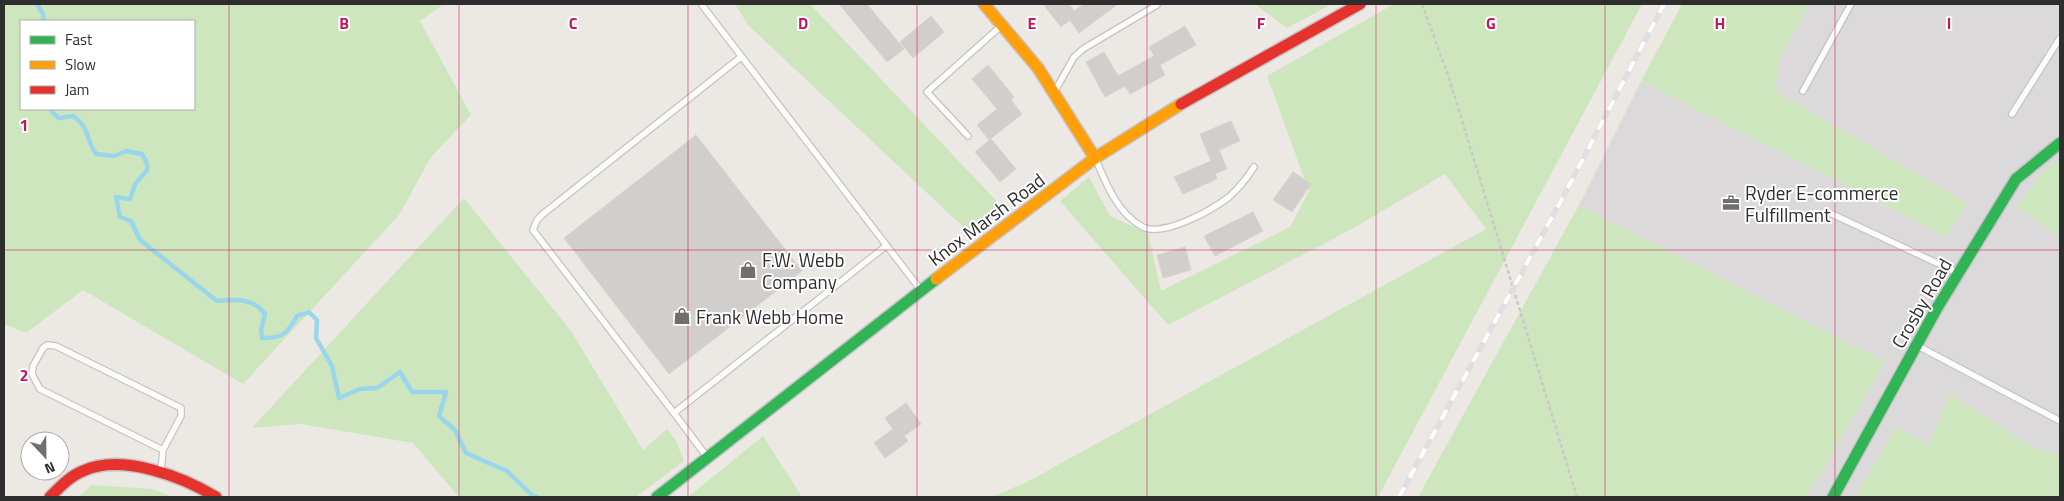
<svg xmlns="http://www.w3.org/2000/svg" width="2064" height="501" viewBox="0 0 2064 501" font-family="'Titillium Web',sans-serif">
<style>
.industrial{fill:#dcd9db}
.green{fill:#cee6be;fill-rule:evenodd}
.lines{fill:none;stroke-linecap:round;stroke-linejoin:round}
.stream{stroke:#99d6ec;stroke-width:4.5}
.building{fill:#d1cecb;stroke:#d7d4d0}
.lane-casing{stroke:#c5c4c5;stroke-width:8}
.fast-casing{stroke:#c5c4c5;stroke-width:14}
.slow-casing{stroke:#c5c4c5;stroke-width:14}
.jam-casing{stroke:#c5c4c5;stroke-width:14}
.path{stroke:#c9c9c8;stroke-width:2.5;stroke-dasharray:4 2.5;stroke-linecap:butt}
.lane{stroke:#fcfcfb;stroke-width:5.5}
.fast{stroke:#30b455;stroke-width:11}
.slow{stroke:#ff9f0a;stroke-width:11}
.jam{stroke:#e5322d;stroke-width:11}
.rail-casing{stroke:#dfdfe1;stroke-width:5.5}
.rail{stroke:#fff;stroke-width:4;stroke-dasharray:11;stroke-linecap:butt}
.grid{fill:none;stroke:#c2185b;stroke-width:1;stroke-opacity:0.55}
.labels{text-anchor:middle;dominant-baseline:central;stroke-width:4;stroke-linejoin:round;paint-order:stroke}
.poi-label{font-size:19px;fill:#2e2e2e;stroke:#fff;text-anchor:start}
.street-label{font-size:19px;fill:#2e2e2e;stroke:#fff}
.grid-label{font-size:16px;text-anchor:middle;font-weight:bold;fill:#c2185b;stroke:#fff;stroke-width:4;stroke-linejoin:round;paint-order:stroke}
</style>
<rect width="100%" height="100%" fill="#ece8e4"/>
<polygon class="industrial" points="1810,4 2060,4 2060,160 2047,168 2016,207 2060,237 2060,456 2032,447 1950,394 1928,445 1896,427 1856,497 1807,497 1885,362 1579,205 1641,81 1947,237 1967,203 1774,91 1780,57"/>
<g class="green">
<path d="M4,4H444L420,21L471,115L431,157L399,215L243,384L83,290L26,333L4,324ZM194,21V109H21V21Z"/>
<polygon points="735,4 810,4 1005,210 972,235 748,25"/>
<polygon points="1255,4 1332,4 1287,28"/>
<polygon points="1394,4 1642,4 1378,497 992,497 1027,482 1486,229 1445,174 1352,229 1168,325 1060,201 1089,177 1110,216 1148,233 1161,291 1290,227 1309,191 1267,76"/>
<polygon points="1682,4 1810,4 1780,57 1775,91 1967,203 1947,237 1641,81"/>
<polygon points="2060,160 2060,237 2016,207 2047,168"/>
<polygon points="464,198 571,331 643,450 667,429 676,441 684,461 636,497 459,497 413,443 301,424 252,428"/>
<polygon points="1579,205 1885,362 1807,497 1418,497"/>
<polygon points="1950,394 2032,447 2060,456 2060,497 1856,497 1896,427 1928,445"/>
<polygon points="763,436 802,497 688,497"/>
<polygon points="91,485 153,489 172,497 79,497"/>
</g>
<g class="lines">
<g class="stream">
<polyline points="37,4 43,14 44,21"/>
<path d="M52,109V112L59,118L73,116C92,130 84,137 96,154L114,156L126,151L142,154C153,172 146,169 136,183C133,188 132,194 130,199L116,197L120,217L131,221L140,240L217,301C235,299 254,298 265,314L261,330L262,338C283,338 287,334 297,316L309,312L317,320L316,338L332,366L339,398L360,389L377,388L400,372L412,392H446L439,416L455,430L466,453L507,471L533,496L537,497"/>
</g>
</g>
<g class="building">
<polygon points="839,4 867,4 904,49 887,62"/>
<polygon points="1043,4 1069,4 1074,11 1084,4 1118,4 1079,33 1070,20 1061,27"/>
<polygon points="931,16 944,32 913,58 900,42"/>
<polygon points="1185,26 1196,45 1160,65 1165,75 1130,94 1125,86 1105,97 1086,62 1104,52 1118,76 1154,56 1149,47"/>
<polygon points="988,65 1014,97 1011,100 1022,114 989,140 977,125 997,109 972,79"/>
<polygon points="1231,121 1240,141 1219,150 1227,169 1215,174 1217,179 1183,194 1174,177 1211,161 1200,134"/>
<polygon points="696,135 802,271 669,374 564,238"/>
<polygon points="991,139 1016,169 1000,182 975,152"/>
<polygon points="1293,172 1311,184 1292,212 1273,200"/>
<polygon points="1253,212 1263,231 1215,256 1204,236"/>
<polygon points="1185,247 1191,270 1163,278 1157,255"/>
<polygon points="906,403 921,424 904,436 908,441 885,458 874,443 893,429 885,418"/>
</g>
<g class="lines">
<g class="lane-casing">
<g id="lane">
<polyline points="702,5 920,289"/>
<polyline points="1055,91 1074,57 1083,49 1157,5"/>
<polyline points="1803,91 1851,4"/>
<polyline points="2012,114 2060,38"/>
<polyline points="968,136 927,92 1001,26"/>
<path d="M1096,160C1107,185 1117,212 1141,226C1161,239 1212,210 1229,197C1239,188 1247,178 1254,167"/>
<polyline points="1832,214 1956,272"/>
<polyline points="1918,346 2060,421"/>
<polyline points="674,413 533,230 537,220 543,214 741,57"/>
<polyline points="707,457 674,413 886,246"/>
<polyline points="161,471 163,450 40,389 32,374 33,366 43,348 47,345 56,346 181,408 181,416 163,450"/>
</g>
</g>
<g class="fast-casing">
<g id="fast">
<polyline points="657,497 936,279"/>
<polyline points="1833,497 1937,308 2016,179 2060,143"/>
</g>
</g>
<g class="slow-casing">
<g id="slow">
<polyline points="984,4 1038,68 1095,158"/>
<polyline points="936,279 1095,158 1181,104"/>
</g>
</g>
<g class="jam-casing">
<g id="jam">
<polyline points="1181,104 1360,4"/>
<path d="M50,497C60,487 70,476 83,471C122,453 183,477 216,497"/>
</g>
</g>
<polyline class="path" points="1422,4 1449,78 1577,497"/>
<use href="#lane" class="lane"/>
<use href="#fast" class="fast"/>
<use href="#slow" class="slow"/>
<use href="#jam" class="jam"/>
<g class="rail-casing">
<polyline id="rail" points="1399,497 1563,197 1664,4"/>
</g>
<use href="#rail" class="rail"/>
</g>
<path class="grid" d="M229,4V497M459,4V497M688,4V497M917,4V497M1147,4V497M1376,4V497M1605,4V497M1835,4V497M4,250H2060"/>
<defs>
<g id="office-bare" transform="scale(1.35)"><path d="M-6-3h4V-5.5h4V-3h4V5H-6ZM-1-4.5V-3h2v-1.5ZM-6 0V1H6V0Z" fill="#706f6e" stroke="#fff" stroke-width="2.5" paint-order="stroke"/></g>
<g id="shop-bare" transform="scale(1.35)"><path d="M-5-2.5h2.3a2.7 3.5 0 0 1 5.4 0H5L5.5 6h-11ZM-1.5-2.5h3a1.5 2.3 0 0 0-3 0Z" fill="#706f6e" stroke="#fff" stroke-width="2.5" paint-order="stroke"/></g>
</defs>
<g fill-rule="evenodd">
<use href="#office-bare" x="1731" y="203"/>
<use href="#shop-bare" x="748" y="270"/>
<use href="#shop-bare" x="682" y="316"/>
</g>
<g class="labels">
<g class="poi-label">
<text x="1745" y="192">Ryder E-commerce<tspan x="1745" dy="22">Fulfillment</tspan></text>
<text x="762" y="259">F.W. Webb<tspan x="762" dy="22">Company</tspan></text>
<text x="696" y="316">Frank Webb Home</text>
</g>
<g class="street-label">
<text transform="translate(986 219) rotate(-37)">Knox Marsh Road</text>
<text transform="translate(1921 303) rotate(-60)">Crosby Road</text>
</g>
</g>
<g class="grid-label">
<text x="344" y="29">B</text>
<text x="573" y="29">C</text>
<text x="803" y="29">D</text>
<text x="1032" y="29">E</text>
<text x="1261" y="29">F</text>
<text x="1491" y="29">G</text>
<text x="1720" y="29">H</text>
<text x="1949" y="29">I</text>
<text x="24" y="131">1</text>
<text x="24" y="381">2</text>
</g>
<rect width="2064" height="501" fill="none" stroke="#2e2e2e" stroke-width="10"/>
<rect x="20" y="20" width="175" height="90" fill="#ffffff" stroke="#ababab"/>
<rect x="30" y="36" width="25" height="8" fill="#30b455" stroke="#ababab"/>
<text x="65" y="45" font-size="15" fill="#2e2e2e">Fast</text>
<rect x="30" y="61" width="25" height="8" fill="#ff9f0a" stroke="#ababab"/>
<text x="65" y="70" font-size="15" fill="#2e2e2e">Slow</text>
<rect x="30" y="86" width="25" height="8" fill="#e5322d" stroke="#ababab"/>
<text x="65" y="95" font-size="15" fill="#2e2e2e">Jam</text>
<g transform="translate(45 456) rotate(158)"><circle r="24" fill="#ffffff" stroke="#ababab"/>
<path d="M0-4L9 19L0 12L-9 19Z" fill="#706f6e"/>
<text y="-8" font-size="14" font-weight="bold" text-anchor="middle" fill="#2e2e2e">N</text>
</g>
</svg>
